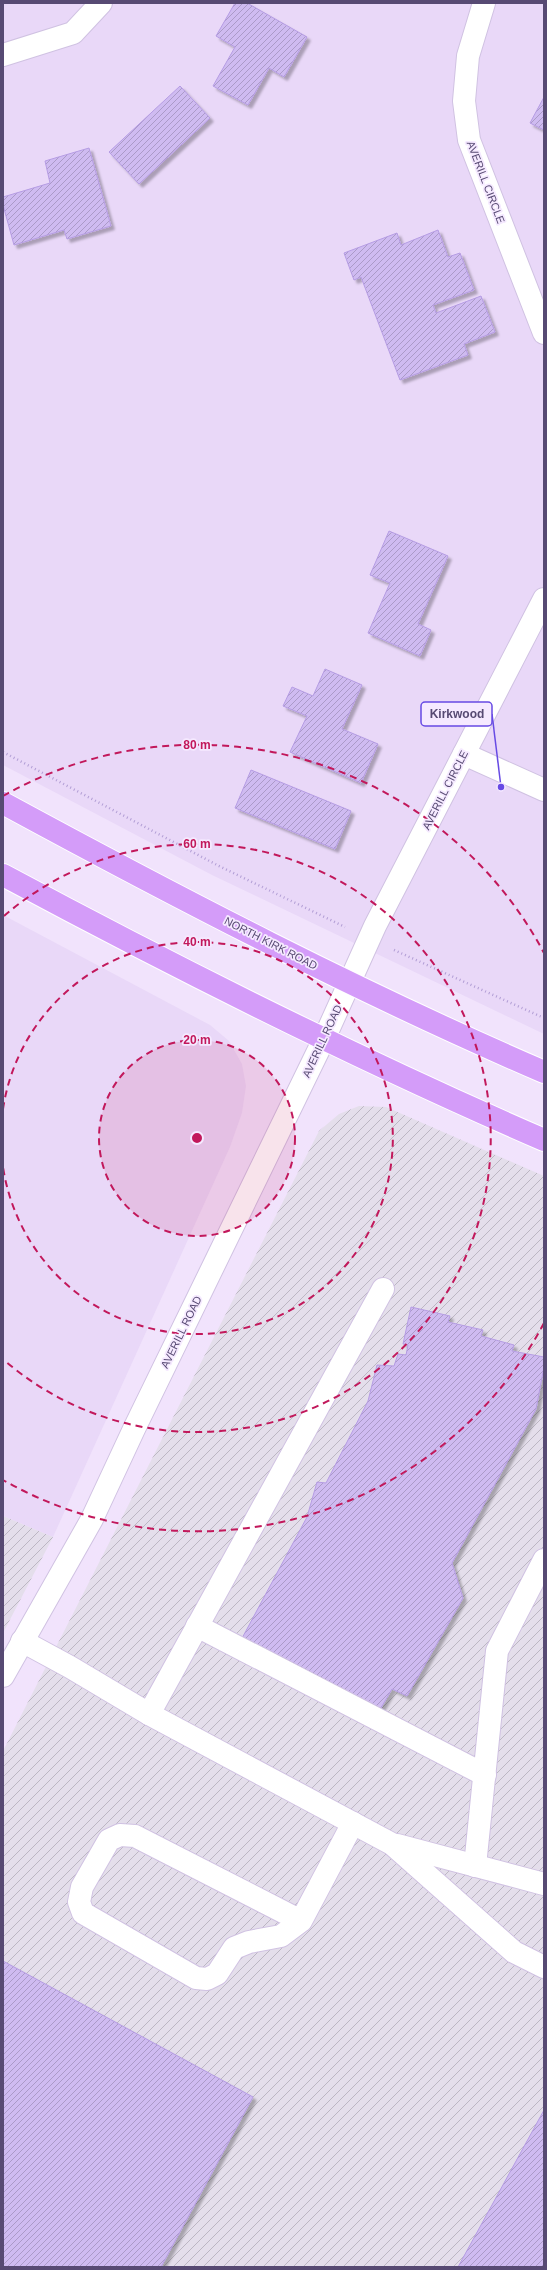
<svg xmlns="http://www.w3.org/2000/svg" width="547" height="2270" viewBox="0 0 547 2270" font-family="Arial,sans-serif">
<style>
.residential{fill:#e9d8f8}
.industrial{fill:url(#industrial-furrows)}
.building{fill:url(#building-hatch);stroke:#b59ce3;filter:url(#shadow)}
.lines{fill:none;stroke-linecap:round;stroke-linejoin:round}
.minor-casing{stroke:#d0c2e2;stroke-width:24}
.major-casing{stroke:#fff;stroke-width:24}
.path{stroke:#b29ed5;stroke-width:2.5;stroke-dasharray:1 3;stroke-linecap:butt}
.minor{stroke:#fff;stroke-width:22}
.major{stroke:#d49cf9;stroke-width:22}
.ring{fill:none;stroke:#c2185b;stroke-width:2;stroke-dasharray:7 5}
.labels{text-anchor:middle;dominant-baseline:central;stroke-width:3.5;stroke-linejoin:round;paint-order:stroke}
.street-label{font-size:11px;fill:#574a73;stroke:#f5e9ff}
.centre{fill:#c2185b;stroke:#f5e9ff;stroke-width:2}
.ring-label{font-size:12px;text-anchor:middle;font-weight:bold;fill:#c2185b;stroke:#f5e9ff;stroke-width:3.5;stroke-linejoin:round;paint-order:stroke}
.leader{fill:none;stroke:#674ae4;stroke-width:1.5}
.callout-dot{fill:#674ae4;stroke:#f5e9ff;stroke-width:1.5}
.callout{fill:#f5e9ff;stroke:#674ae4;stroke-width:1.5}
.callout-label{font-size:12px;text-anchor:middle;font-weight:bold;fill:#574a73}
</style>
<defs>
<pattern id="industrial-furrows" width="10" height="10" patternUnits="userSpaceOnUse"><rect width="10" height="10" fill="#e4deeb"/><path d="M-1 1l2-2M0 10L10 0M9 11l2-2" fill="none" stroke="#bcb6c3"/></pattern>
<pattern id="building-hatch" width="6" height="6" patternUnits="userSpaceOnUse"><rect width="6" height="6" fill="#cfbbf1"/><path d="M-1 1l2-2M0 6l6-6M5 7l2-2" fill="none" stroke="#ab9ac8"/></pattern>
<filter id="shadow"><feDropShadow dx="3.5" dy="3.5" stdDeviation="1" flood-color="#0004"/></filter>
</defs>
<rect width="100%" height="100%" fill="#f1e3fc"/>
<g class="residential">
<polygon points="3,3 544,3 544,1034 212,875 3,765"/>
<polygon points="3,915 210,1025 229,1041 242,1064 246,1086 242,1113 230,1147 53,1537 3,1516"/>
</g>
<g class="industrial">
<polygon points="359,1106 386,1107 544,1176 544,2267 3,2267 3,1751 319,1131 339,1114"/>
<polygon points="3,1516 53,1537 3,1633"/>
</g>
<g class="building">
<polygon points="235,3 247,3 307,37 284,77 269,68 248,105 213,86 235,47 216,36"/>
<polygon points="180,86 210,118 139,184 109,152"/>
<polygon points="544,97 544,130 530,123"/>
<polygon points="89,148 111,226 67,239 64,230 14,245 3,205 3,197 50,183 45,161"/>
<polygon points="438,230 448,257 460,253 474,290 433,305 436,313 481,296 495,332 464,344 468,355 400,380 361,277 354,280 344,253 397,233 401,245"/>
<polygon points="389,531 448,556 418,624 431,630 420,656 368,633 390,583 370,575"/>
<polygon points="325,669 362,685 342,729 378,744 361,783 290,752 307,716 283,706 292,687 313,696"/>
<polygon points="251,770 351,811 335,849 235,808"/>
<polygon points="411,1307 450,1316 448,1322 483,1330 481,1336 514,1345 512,1351 544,1357 544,1367 536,1409 452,1563 463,1598 407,1696 392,1689 378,1713 240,1642 307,1517 317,1482 326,1483 368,1401 377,1365 394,1366 398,1354 406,1355 408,1345 403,1344"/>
<polygon points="3,1961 253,2097 161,2267 3,2267"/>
<polygon points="544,2110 544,2267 458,2267"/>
</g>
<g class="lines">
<g class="minor-casing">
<g id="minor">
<polyline points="484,3 468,56 464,101 469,140 544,333"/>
<polyline points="3,55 73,33 101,3"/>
<polyline points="464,754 544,790"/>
<polyline points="197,1626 485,1775"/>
<polyline points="22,1641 70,1667 149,1714 392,1844 514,1952 544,1967"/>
<polyline points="3,1676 92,1519 134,1429 324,1039 375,926 544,599"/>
<polyline points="149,1714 383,1289"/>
<polyline points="397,1845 544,1884"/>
<polyline points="475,1866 497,1651 544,1560"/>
<polyline points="301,1921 135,1836 120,1835 109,1840 82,1887 79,1902 83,1913 196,1978 207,1979 217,1974 234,1948 249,1942 281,1936 301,1921 353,1823"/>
</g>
</g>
<g class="major-casing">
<g id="major">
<path d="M3,803C180,899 359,992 544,1072"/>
<path d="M3,875C180,970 360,1060 544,1140"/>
</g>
</g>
<g class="path">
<polyline points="3,752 219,866 345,927"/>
<polyline points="394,950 544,1018"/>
</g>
<use href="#minor" class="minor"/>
<use href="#major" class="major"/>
</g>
<circle cx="197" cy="1138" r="98" fill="#c2185b" fill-opacity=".12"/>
<g class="ring">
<circle cx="197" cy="1138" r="98"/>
<path d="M3 1109A196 196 0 1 1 3 1167"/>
<path d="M4 916A294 294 0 1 1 4 1360"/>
<path d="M544 1323A393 393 0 0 1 3 1480M3 796A393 393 0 0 1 544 953"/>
</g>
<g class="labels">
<g class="street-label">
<text transform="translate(486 182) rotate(69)">AVERILL CIRCLE</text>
<text transform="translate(445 790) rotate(-63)">AVERILL CIRCLE</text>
<text transform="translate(271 943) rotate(27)">NORTH KIRK ROAD</text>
<text transform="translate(322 1041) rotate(-65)">AVERILL ROAD</text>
<text transform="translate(181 1332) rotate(-64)">AVERILL ROAD</text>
</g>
</g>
<circle cx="197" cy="1138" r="6" class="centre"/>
<g class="ring-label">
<text x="197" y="749">80 m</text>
<text x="197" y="848">60 m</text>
<text x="197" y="946">40 m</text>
<text x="197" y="1044">20 m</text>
</g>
<path class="leader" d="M501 787L492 714"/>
<circle class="callout-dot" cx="501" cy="787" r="4"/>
<rect class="callout" x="421" y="702" width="71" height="24" rx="4"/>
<g class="callout-label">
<text x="457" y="718">Kirkwood</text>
</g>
<rect width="547" height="2270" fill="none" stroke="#574a73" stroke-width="8"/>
</svg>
